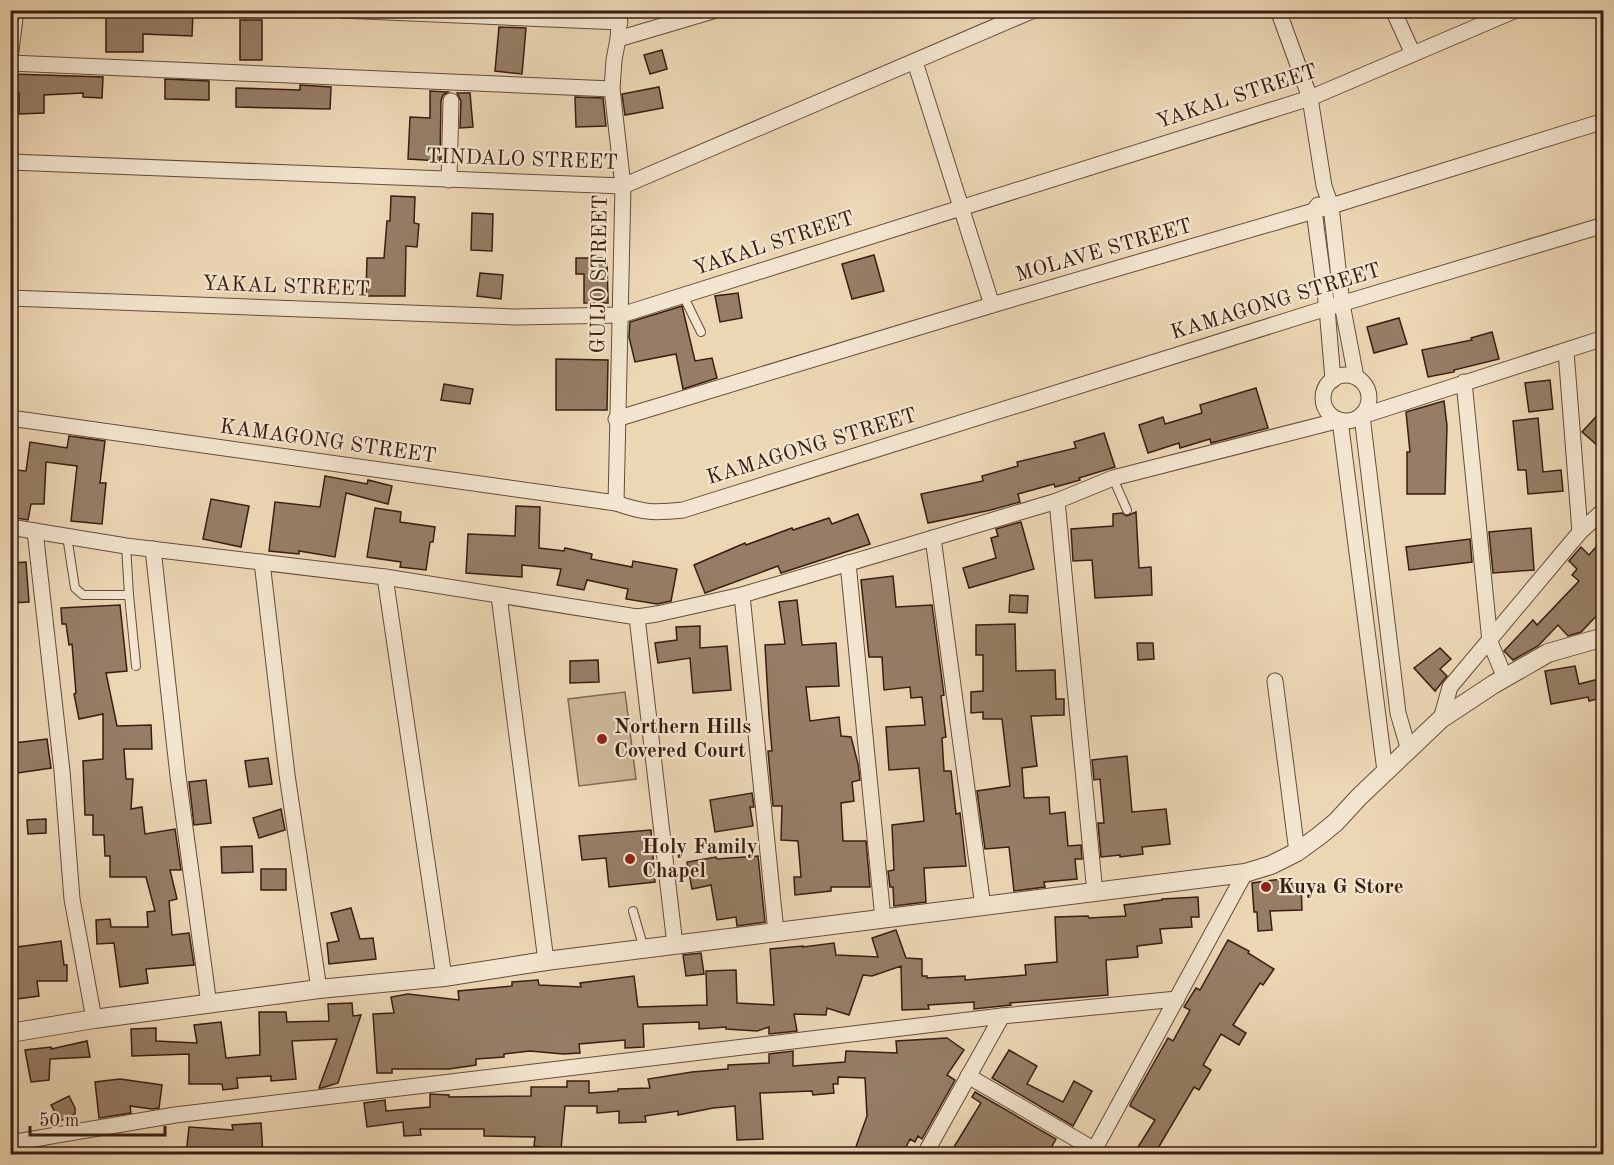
<svg xmlns="http://www.w3.org/2000/svg" width="1614" height="1165" viewBox="0 0 1614 1165" font-family="'Old Standard TT',serif">
<style>
.green{fill:#cdb799;stroke:#826a55;stroke-width:1.5}
.building{fill:#967e66;stroke:#381d11;stroke-width:1.5}
.lines{fill:none;stroke-linecap:round;stroke-linejoin:round}
.service-casing{stroke:#654c3a;stroke-width:10}
.minor-casing{stroke:#654c3a;stroke-width:17}
.tertiary-casing{stroke:#654c3a;stroke-width:20}
.service{stroke:#f3e5cf;stroke-width:8}
.minor{stroke:#f3e5cf;stroke-width:15}
.tertiary{stroke:#f3e5cf;stroke-width:18}
.poi-dot{fill:#8f2418;stroke:#f3e5cf;stroke-width:2}
.labels{text-anchor:middle;dominant-baseline:central;stroke-width:4.5;stroke-linejoin:round;paint-order:stroke}
.street-label{font-size:21px;fill:#381d11;stroke:#f3e5cf}
.poi-label{font-size:21px;font-weight:bold;fill:#381d11;stroke:#f3e5cf;text-anchor:start}
</style>
<rect width="100%" height="100%" fill="#ecd7b5"/>
<filter id="stains"><feTurbulence type="fractalNoise" baseFrequency=".00333" numOctaves="4"/><feColorMatrix values="0 0 0 0 .2 0 0 0 0 .09 0 0 0 0 .02 0 0 0 .5 -.17"/></filter>
<radialGradient id="worn" r=".72"><stop offset=".6" stop-color="#630" stop-opacity="0"/><stop offset="1" stop-color="#630" stop-opacity=".3"/></radialGradient>
<polygon class="green" points="625,692 636,779 579,786 568,699"/>
<g class="building">
<polygon points="106,10 193,12 192,36 143,34 143,52 106,52"/>
<rect x="240" y="20" width="22" height="40"/>
<polygon points="499,27 526,28 522,74 495,71"/>
<polygon points="662,50 667,69 650,74 644,55"/>
<polygon points="11,74 103,77 102,98 83,97 83,93 44,95 44,113 19,114 19,93 10,92"/>
<polygon points="165,79 209,81 209,100 165,99"/>
<polygon points="300,85 331,87 330,109 236,107 236,88 300,90"/>
<polygon points="659,87 663,108 625,115 622,94"/>
<polygon points="430,91 448,92 443,95 441,101 440,161 408,159 410,117 430,118"/>
<polygon points="457,93 470,93 473,127 460,128 461,101"/>
<polygon points="575,97 603,98 606,126 576,127"/>
<polygon points="391,196 415,197 414,223 419,224 417,247 406,246 405,296 366,296 367,258 384,258 387,221 390,221"/>
<polygon points="472,213 493,214 492,251 471,250"/>
<polygon points="874,255 884,291 852,299 842,264"/>
<polygon points="576,258 607,258 608,303 584,303 584,274 576,274"/>
<polygon points="480,273 503,275 501,299 477,296"/>
<polygon points="738,293 742,318 720,322 715,296"/>
<polygon points="682,306 695,361 712,358 717,378 683,389 676,354 635,362 629,337 630,322"/>
<polygon points="1399,318 1407,344 1374,353 1367,327"/>
<polygon points="1492,332 1499,359 1454,370 1454,372 1428,377 1422,350 1472,340 1471,338"/>
<polygon points="556,359 608,360 607,410 556,410"/>
<polygon points="1550,380 1553,409 1529,412 1525,383"/>
<polygon points="444,384 473,389 470,404 441,400"/>
<polygon points="1256,388 1268,428 1211,443 1210,439 1180,448 1179,443 1148,453 1139,425 1163,417 1165,424 1202,413 1200,405"/>
<polygon points="1444,401 1447,426 1445,494 1407,494 1407,452 1410,452 1406,412"/>
<polygon points="1604,408 1604,451 1582,432"/>
<polygon points="1538,418 1543,472 1561,470 1563,491 1528,494 1526,470 1518,470 1513,421"/>
<polygon points="1104,433 1115,467 1079,478 1080,480 1055,487 1054,484 1018,494 1020,502 991,510 928,523 921,494 983,481 982,476 1018,466 1017,462 1076,448 1074,442"/>
<polygon points="69,436 105,441 100,483 106,483 102,524 71,521 77,466 46,462 44,504 31,504 28,520 10,517 10,505 14,506 16,470 26,471 30,442 67,448"/>
<polygon points="325,476 367,484 368,480 392,486 388,504 346,493 335,557 299,551 299,554 269,551 275,502 320,507"/>
<polygon points="211,499 249,506 241,547 203,539"/>
<polygon points="516,506 540,507 539,548 564,551 565,548 592,554 591,559 632,567 633,561 677,569 671,601 657,604 626,599 628,589 587,580 584,590 557,585 561,569 522,565 522,577 466,573 468,534 515,536"/>
<polygon points="375,508 401,512 400,522 435,527 433,542 430,542 426,570 400,567 401,562 367,557"/>
<polygon points="1136,512 1139,568 1151,567 1152,595 1095,598 1092,560 1073,561 1071,529 1113,526 1113,514 1122,513 1127,516"/>
<polygon points="858,514 870,544 781,573 778,566 705,593 694,565 745,543 746,545 792,528 793,530 829,518 832,524"/>
<polygon points="1021,522 1034,569 969,588 963,568 996,558 991,538 998,536 996,529"/>
<polygon points="1531,528 1534,570 1493,573 1489,532"/>
<polygon points="1604,538 1604,608 1581,632 1568,636 1558,625 1538,646 1513,660 1504,651 1533,620 1537,625 1579,581 1572,575 1577,569 1569,561 1581,547 1589,555"/>
<polygon points="1470,539 1472,562 1409,570 1406,547"/>
<polygon points="26,562 29,602 10,603 10,563"/>
<polygon points="893,576 896,607 932,605 944,695 941,696 946,737 942,738 944,771 951,771 956,814 960,813 966,866 924,868 926,902 894,906 893,887 890,887 888,871 894,870 892,825 924,821 919,768 889,770 886,727 925,725 922,697 911,698 910,687 884,690 882,657 869,657 861,580"/>
<polygon points="1010,595 1028,596 1027,613 1009,612"/>
<polygon points="797,600 802,645 836,643 839,686 806,687 810,721 839,717 841,736 851,737 858,764 860,780 852,782 854,801 841,803 843,841 866,841 870,887 831,887 831,891 795,895 794,877 801,877 798,841 781,840 782,806 773,806 768,751 772,751 769,716 765,645 785,644 779,602"/>
<polygon points="120,605 127,671 106,673 117,726 151,725 152,749 124,749 126,779 133,779 131,809 142,807 145,834 175,829 181,870 170,870 177,899 169,901 172,935 189,933 194,965 146,969 148,983 120,987 114,943 97,944 96,920 110,919 111,927 148,927 147,912 155,911 146,877 110,877 110,856 105,856 104,835 93,835 93,815 85,815 83,761 103,759 103,714 79,719 74,694 76,693 72,644 69,645 66,624 62,624 61,608"/>
<polygon points="1015,624 1016,671 1055,670 1056,699 1064,699 1064,715 1031,716 1037,766 1022,768 1024,798 1049,797 1050,814 1065,812 1068,846 1081,845 1082,859 1075,859 1077,879 1044,882 1045,887 1014,891 1009,847 985,849 977,791 1010,786 1002,719 983,719 983,712 971,713 971,692 983,691 983,655 976,655 976,625"/>
<polygon points="700,626 700,648 727,646 731,690 693,693 690,658 658,663 655,643 677,640 676,627"/>
<polygon points="1137,643 1153,643 1154,659 1138,660"/>
<polygon points="1440,648 1451,659 1440,669 1447,676 1435,691 1414,668"/>
<polygon points="598,660 599,682 570,683 570,661"/>
<polygon points="1575,666 1579,684 1599,679 1604,697 1589,701 1588,697 1551,704 1545,671"/>
<polygon points="47,739 51,768 18,773 14,743"/>
<polygon points="1127,756 1132,812 1166,809 1170,844 1142,847 1143,854 1120,857 1120,855 1101,857 1098,823 1104,823 1100,779 1094,780 1092,760"/>
<polygon points="268,758 272,784 249,787 245,761"/>
<polygon points="206,780 211,823 194,825 189,782"/>
<polygon points="752,793 754,807 750,807 753,826 715,832 710,800"/>
<polygon points="281,809 285,830 259,838 253,818"/>
<polygon points="46,819 46,833 28,834 27,820"/>
<polygon points="651,830 655,882 609,887 606,858 582,860 579,836"/>
<polygon points="252,846 253,872 222,873 221,847"/>
<polygon points="758,856 765,922 737,926 736,917 717,920 711,885 692,889 687,862 716,857 717,859"/>
<rect x="261" y="869" width="25" height="21"/>
<polygon points="1282,879 1282,884 1301,883 1302,910 1270,911 1272,930 1258,931 1257,912 1254,912 1252,883"/>
<polygon points="1198,897 1199,917 1191,917 1192,927 1160,929 1162,943 1137,946 1138,957 1106,960 1108,995 1010,1003 1011,1005 974,1009 974,1002 928,1005 929,1009 902,1010 901,966 872,976 863,975 849,1015 827,1008 826,1015 794,1014 797,1031 769,1034 769,1027 757,1031 726,1029 726,1027 699,1029 699,1022 643,1024 644,1047 625,1048 625,1040 579,1044 580,1053 563,1054 530,1051 504,1054 504,1057 476,1059 476,1065 449,1069 392,1069 392,1073 377,1073 373,1014 394,1013 391,997 408,994 459,1000 458,991 512,986 512,982 538,980 539,985 581,987 580,983 634,976 638,1007 707,1005 706,971 736,970 737,1003 774,1005 770,949 803,946 803,947 834,943 836,955 878,957 872,938 896,930 906,958 922,959 922,976 927,976 927,978 965,976 965,980 1026,975 1025,965 1057,962 1055,917 1088,916 1089,918 1126,916 1124,905 1162,900 1162,899"/>
<polygon points="351,908 360,939 373,938 376,959 329,964 327,943 339,941 331,913"/>
<polygon points="1228,940 1249,951 1248,953 1274,969 1263,985 1260,983 1233,1025 1246,1033 1239,1045 1221,1034 1203,1065 1211,1070 1199,1090 1194,1087 1154,1155 1133,1155 1155,1120 1130,1106 1131,1103 1168,1038 1173,1041 1190,1010 1184,1007 1196,988 1200,990"/>
<polygon points="61,941 64,965 67,965 67,981 37,981 39,996 10,1000 10,948"/>
<polygon points="701,953 704,974 686,976 683,955"/>
<polygon points="352,1003 353,1016 361,1015 338,1083 322,1088 319,1088 337,1039 292,1041 296,1079 271,1081 271,1076 237,1078 238,1088 223,1090 222,1084 189,1084 189,1054 132,1056 131,1029 156,1028 156,1041 197,1043 194,1025 221,1022 226,1058 260,1055 259,1012 286,1012 287,1022 329,1021 328,1004"/>
<polygon points="947,1038 964,1050 947,1075 955,1080 922,1139 918,1136 915,1142 910,1139 902,1155 853,1155 867,1116 865,1078 838,1077 838,1084 833,1084 834,1093 813,1095 812,1091 760,1093 763,1139 737,1140 735,1106 713,1108 678,1115 678,1111 645,1116 646,1122 619,1123 619,1111 597,1113 597,1106 565,1106 561,1149 534,1146 535,1137 484,1136 484,1129 420,1129 421,1135 404,1136 403,1122 367,1127 364,1103 385,1100 386,1111 430,1107 430,1094 449,1095 449,1097 531,1096 531,1087 567,1087 567,1081 589,1081 589,1093 618,1091 618,1089 650,1088 648,1079 692,1072 728,1069 728,1065 769,1063 769,1054 793,1051 793,1066 845,1062 846,1051 897,1053 896,1041"/>
<polygon points="87,1041 90,1057 50,1059 49,1080 31,1082 25,1050 51,1047 51,1049"/>
<polygon points="1009,1050 1037,1066 1027,1084 1063,1102 1074,1081 1092,1091 1073,1126 992,1078"/>
<polygon points="120,1079 162,1085 159,1108 152,1109 130,1106 131,1113 99,1118 95,1082"/>
<polygon points="975,1092 1056,1139 1047,1155 949,1155 981,1103 972,1097"/>
<polygon points="69,1096 75,1108 75,1114 60,1121 51,1105"/>
<polygon points="261,1123 263,1155 186,1155 189,1127 233,1130 232,1125"/>
</g>
<g class="lines">
<g class="service-casing">
<g id="service">
<polyline points="683,295 701,332"/>
<polyline points="1113,478 1127,510"/>
<polyline points="67,536 75,588 83,595 129,595 126,546"/>
<polyline points="129,595 136,666"/>
<polyline points="633,911 644,949"/>
</g>
</g>
<g class="minor-casing">
<g id="minor">
<polyline points="340,10 620,22"/>
<polyline points="1278,10 1310,98 1324,186 1331,206 1342,304 1356,377"/>
<polyline points="1393,10 1413,54"/>
<polyline points="618,39 716,10"/>
<polyline points="10,59 16,10"/>
<polyline points="915,62 992,305"/>
<polyline points="10,63 612,89"/>
<polyline points="10,162 623,186 1034,10"/>
<polyline points="449,180 451,101"/>
<polyline points="1318,205 1314,211 1327,308 1333,380"/>
<polyline points="10,298 515,317 621,315 1310,98 1516,10"/>
<polyline points="1566,351 1580,532"/>
<circle cx="1346" cy="398" r="23"/>
<polyline points="1464,382 1490,642 1505,678"/>
<path d="M10,418L616,503C644,513 654,513 683,510L1327,308L1604,225"/>
<polyline points="616,419 992,305 1331,206 1604,121"/>
<polyline points="1057,501 1095,893"/>
<polyline points="616,503 623,186 612,89 614,60 618,39 620,10"/>
<polyline points="10,527 126,546 385,577 637,617 657,614 742,595 1057,501 1113,478 1340,420 1385,771"/>
<polyline points="35,531 62,771 72,899 94,1019"/>
<polyline points="933,538 983,907"/>
<polyline points="153,549 178,776 209,1005"/>
<polyline points="262,562 287,775 319,989"/>
<polyline points="848,563 883,919"/>
<polyline points="385,577 444,977"/>
<polyline points="742,595 776,932"/>
<polyline points="499,596 546,961"/>
<polyline points="637,617 675,945"/>
<polyline points="1275,681 1297,852"/>
<polyline points="1441,719 1450,687 1580,532 1604,510"/>
<polyline points="1409,751 1398,713 1362,416 1604,338"/>
<polyline points="968,1076 1095,1150"/>
<polyline points="10,1143 175,1115 1002,1016 1177,999"/>
<polyline points="925,1154 1002,1016"/>
<polyline points="1092,1154 1245,873"/>
</g>
</g>
<g class="tertiary-casing">
<polyline id="tertiary" points="10,1033 94,1019 319,989 444,977 546,961 1245,873 1271,865 1297,852 1319,836 1336,822 1359,797 1441,719 1494,684 1548,653 1604,637"/>
</g>
<use href="#service" class="service"/>
<use href="#minor" class="minor"/>
<use href="#tertiary" class="tertiary"/>
</g>
<g class="poi-dot">
<circle cx="602" cy="739" r="6"/>
<circle cx="630" cy="859" r="6"/>
<circle cx="1266" cy="887" r="6"/>
</g>
<g class="labels">
<g class="street-label">
<text transform="translate(1237 97) rotate(-18)">YAKAL STREET</text>
<text transform="translate(522 160) rotate(2)">TINDALO STREET</text>
<text transform="translate(774 244) rotate(-18)">YAKAL STREET</text>
<text transform="translate(1104 251) rotate(-16)">MOLAVE STREET</text>
<text transform="translate(600 274) rotate(-89)">GUIJO STREET</text>
<text transform="translate(286 287) rotate(2)">YAKAL STREET</text>
<text transform="translate(1276 302) rotate(-17)">KAMAGONG STREET</text>
<text transform="translate(328 442) rotate(8)">KAMAGONG STREET</text>
<text transform="translate(812 447) rotate(-17)">KAMAGONG STREET</text>
</g>
<g class="poi-label">
<text x="614" y="727">Northern Hills<tspan x="614" dy="24">Covered Court</tspan></text>
<text x="642" y="847">Holy Family<tspan x="642" dy="24">Chapel</tspan></text>
<text x="1278" y="887">Kuya G Store</text>
</g>
</g>
<rect width="1614" height="1165" fill="none" stroke="#ecd7b5" stroke-width="36"/>
<rect x="12" y="12" width="1590" height="1141" fill="none" stroke="#381d11" stroke-width="3"/>
<rect x="18" y="18" width="1578" height="1129" fill="none" stroke="#381d11" stroke-width="1.5"/>
<path d="M30 1126v9h135v-9" fill="none" stroke="#381d11" stroke-width="3"/>
<text x="39" y="1126" font-size="18" fill="#381d11" stroke="#f3e5cf" stroke-width="4.5" paint-order="stroke">50 m</text>
<rect width="100%" height="100%" filter="url(#stains)"/>
<rect width="100%" height="100%" fill="url(#worn)"/>
</svg>
